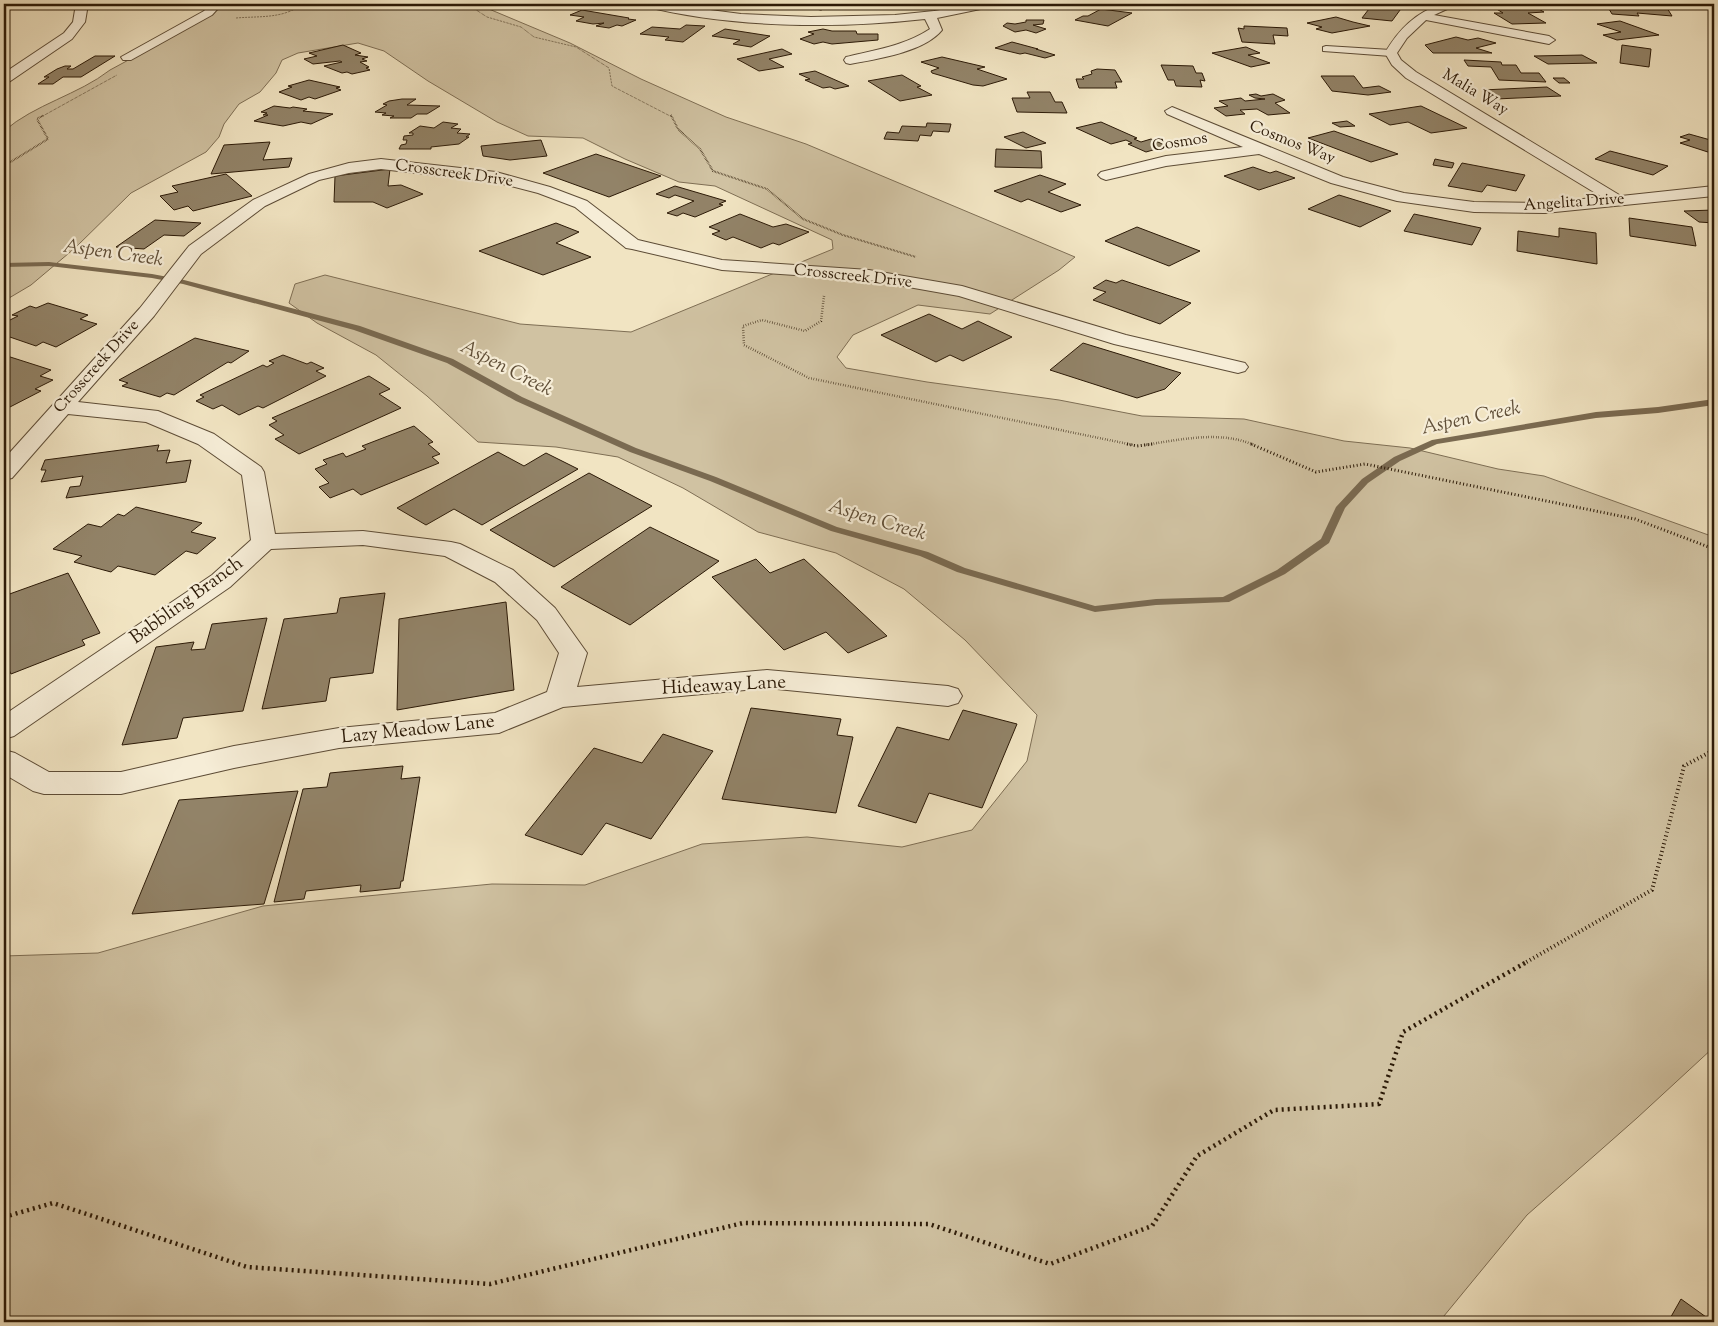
<svg xmlns="http://www.w3.org/2000/svg" width="1718" height="1326" viewBox="0 0 1718 1326" font-family="'Sorts Mill Goudy',serif">
<style>
.green{fill:#d0c2a2;stroke:#7e6e54}
.lines{fill:none;stroke-linecap:round;stroke-linejoin:round}
.stream{fill:#7a6a51;fill-rule:evenodd}
.building{fill:#928368;stroke:#2c1a07}
.service-casing{stroke:#5d4c36;stroke-width:2}
.minor-casing{stroke:#5d4c36;stroke-width:2}
.tertiary-casing{stroke:#5d4c36;stroke-width:2}
.path-far5{stroke:#2c1a07;stroke-width:1;stroke-dasharray:0.5 1;stroke-linecap:butt}
.path-far4{stroke:#2c1a07;stroke-width:2;stroke-dasharray:0.5 1;stroke-linecap:butt}
.path-far3{stroke:#2c1a07;stroke-width:2.5;stroke-dasharray:0.5 2;stroke-linecap:butt}
.path-far2{stroke:#2c1a07;stroke-width:3;stroke-dasharray:1 2.5;stroke-linecap:butt}
.path-far1{stroke:#2c1a07;stroke-width:4;stroke-dasharray:1 3;stroke-linecap:butt}
.path{stroke:#2c1a07;stroke-width:4.5;stroke-dasharray:2 4;stroke-linecap:butt}
.service{fill:#f6edd7;fill-rule:evenodd}
.minor{fill:#f6edd7;fill-rule:evenodd}
.tertiary{fill:#f6edd7;fill-rule:evenodd}
.labels{text-anchor:middle;dominant-baseline:central;stroke-width:4.5;stroke-linejoin:round;paint-order:stroke}
.far-street-label{font-size:16px;fill:#2c1a07;stroke:#f6edd7}
.street-label{font-size:19px;fill:#2c1a07;stroke:#f6edd7}
.water-label{font-size:20px;font-style:italic;fill:#604f38;stroke:#f6edd7}
</style>
<rect width="100%" height="100%" fill="#f1e4c2"/>
<filter id="stains"><feTurbulence type="fractalNoise" baseFrequency=".004" numOctaves="4"/><feColorMatrix values="0 0 0 0 .2 0 0 0 0 .09 0 0 0 0 .02 0 0 0 .5 -.17"/></filter>
<radialGradient id="worn" r=".72"><stop offset=".6" stop-color="#630" stop-opacity="0"/><stop offset="1" stop-color="#630" stop-opacity=".3"/></radialGradient>
<path class="green" d="M225,4H477L570,43L641,79L726,117L806,144L1075,257L1059,270L990,314L918,305L853,335L837,357L846,368L927,382L1059,400L1142,416L1244,419L1344,441L1410,448L1498,469L1544,476L1714,537V1047L1637,1118L1527,1215L1439,1322H4V956L98,953L263,906L492,884L585,885L702,844L807,837L902,847L972,830L1027,761L1037,715L965,640L904,589L836,553L758,532L683,488L618,457L556,447L478,442L427,396L376,355L317,323L289,303L295,284L325,275L520,324L631,332L833,249L832,240L715,186L679,182L625,159L583,138L528,136L497,122L428,81L384,51L358,43L298,53L282,60L276,73L260,92L239,104L224,124L219,137L206,152L131,193L75,248L31,285L4,301V131C35,104 78,95 110,70L206,18Z"/>
<g class="lines">
<polygon class="stream" points="49,262 152,274 184,280 360,326 453,359 522,397 636,448 716,477 837,527 928,552 965,568 1095,606 1156,599 1223,597 1277,570 1321,539 1336,507 1362,479 1394,457 1432,440 1596,412 1658,407 1714,399 1714,405 1658,413 1596,418 1437,444 1400,461 1368,483 1345,508 1329,543 1285,574 1229,602 1156,605 1095,612 957,572 920,556 831,531 710,481 630,452 516,401 447,363 354,330 183,284 152,278 49,266 4,267 4,263"/>
</g>
<g class="building">
<polygon points="133,4 190,4 131,8"/>
<polygon points="775,4 827,4 832,6 821,10 800,6 782,7 775,6 777,4"/>
<polygon points="855,4 908,4 898,4 902,8 882,9 879,6 857,7"/>
<polygon points="1392,4 1403,6 1392,21 1362,18 1372,5 1389,7"/>
<polygon points="1606,4 1667,8 1672,16 1637,13 1639,16 1612,14"/>
<polygon points="1535,7 1544,12 1528,13 1546,23 1512,24 1494,13 1503,13 1495,8"/>
<polygon points="1101,9 1132,13 1108,26 1075,20 1083,16 1088,16"/>
<polygon points="582,10 629,18 628,19 636,20 622,26 617,25 609,28 596,26 604,23 593,24 576,21 584,17 570,15"/>
<polygon points="1336,17 1353,22 1370,26 1332,33 1316,29 1322,27 1307,23"/>
<polygon points="1026,20 1044,20 1043,24 1033,25 1046,29 1036,33 1026,30 1015,32 1003,26 1007,23 1015,24 1026,22"/>
<polygon points="1620,21 1659,35 1617,40 1603,35 1621,32 1597,24"/>
<polygon points="686,25 705,26 683,42 665,40 669,37 640,34 652,27 680,29"/>
<polygon points="1244,26 1287,28 1288,36 1273,35 1275,44 1242,42 1238,28 1244,29"/>
<polygon points="725,29 770,36 751,47 733,44 740,40 712,36"/>
<polygon points="823,29 832,31 856,31 857,34 878,34 878,40 832,44 823,42 814,44 800,39 814,34 808,32"/>
<polygon points="1456,37 1468,40 1478,38 1496,43 1476,48 1492,53 1433,53 1425,45"/>
<polygon points="1012,42 1038,49 1036,49 1055,55 1045,58 1025,53 1020,54 995,48"/>
<polygon points="343,45 361,53 355,55 368,57 362,59 367,61 360,62 369,67 366,68 370,70 352,74 347,72 342,73 324,66 342,62 340,61 313,64 304,59 317,56 309,53"/>
<polygon points="1622,45 1651,49 1649,67 1620,63"/>
<polygon points="1246,47 1260,53 1248,55 1270,63 1251,67 1212,53"/>
<polygon points="782,49 792,54 769,59 784,67 759,71 737,59"/>
<polygon points="1582,55 1597,63 1548,64 1534,56"/>
<polygon points="95,56 115,56 81,77 63,77 53,84 38,84 49,77 44,77 57,69 65,66 71,66 67,69 73,69"/>
<polygon points="942,57 985,67 977,69 1007,79 983,86 973,85 932,73 931,71 939,68 921,62"/>
<polygon points="1464,60 1501,62 1502,65 1516,65 1521,73 1539,73 1546,82 1499,80 1491,67 1468,66"/>
<polygon points="1161,65 1193,66 1196,73 1202,73 1205,81 1200,80 1202,87 1176,86 1174,80 1168,80"/>
<polygon points="1097,69 1115,70 1122,82 1115,82 1117,88 1079,88 1076,79 1084,79 1082,77 1092,74 1091,71"/>
<polygon points="815,71 849,86 835,89 830,87 823,88 805,80 810,79 799,74"/>
<polygon points="902,75 921,86 917,87 932,95 900,101 868,81"/>
<polygon points="1321,76 1354,76 1363,88 1379,86 1391,92 1368,95 1332,91"/>
<polygon points="1553,78 1564,78 1570,83 1559,83"/>
<polygon points="309,80 340,87 336,88 341,90 315,99 309,97 301,100 279,92 292,87 288,86"/>
<polygon points="1547,87 1561,96 1496,99 1482,90"/>
<polygon points="1027,92 1050,92 1055,102 1062,102 1067,113 1017,112 1012,98 1030,98"/>
<polygon points="1256,94 1261,96 1273,94 1285,100 1275,103 1290,113 1268,115 1257,109 1240,110 1245,114 1226,116 1214,108 1228,106 1219,101 1241,98 1245,101 1265,99 1255,98 1249,95"/>
<polygon points="402,99 416,99 407,105 440,106 427,114 417,114 411,118 390,118 394,116 382,115 386,113 375,112 387,105 383,104 389,101"/>
<polygon points="274,106 290,108 293,107 307,109 303,111 333,114 311,124 301,122 283,126 254,121 268,115 263,115 267,113 261,112"/>
<polygon points="1421,106 1467,128 1431,133 1408,122 1390,125 1369,114"/>
<polygon points="1347,121 1355,126 1340,127 1332,123"/>
<polygon points="443,122 458,124 451,128 461,129 457,133 470,134 466,137 469,137 459,144 431,147 431,149 399,149 401,145 406,144 407,140 403,140 404,136 413,135 413,133 409,133 420,126 434,128"/>
<polygon points="1101,122 1137,138 1134,139 1141,142 1151,139 1167,146 1146,152 1128,144 1132,143 1126,140 1111,144 1076,128"/>
<polygon points="927,123 951,124 949,132 933,131 931,136 920,135 918,141 884,139 887,132 899,133 902,126 926,127"/>
<polygon points="1334,131 1398,154 1371,162 1308,138"/>
<polygon points="1023,132 1046,143 1026,148 1004,137"/>
<polygon points="1689,134 1714,141 1714,154 1680,143 1690,140 1680,137"/>
<polygon points="541,140 547,156 510,160 483,156 481,146"/>
<polygon points="270,142 263,160 292,158 289,167 211,174 224,145"/>
<polygon points="996,149 1041,151 1042,168 995,167"/>
<polygon points="1610,151 1668,166 1653,175 1595,159"/>
<polygon points="596,154 661,176 609,197 543,173"/>
<polygon points="1435,159 1454,163 1452,168 1433,165"/>
<polygon points="1462,163 1525,175 1516,191 1487,185 1482,192 1448,186"/>
<polygon points="1253,167 1270,173 1276,171 1295,178 1259,190 1224,176"/>
<polygon points="390,169 388,186 401,185 423,194 387,208 373,202 334,202 335,176"/>
<polygon points="226,174 252,196 193,211 188,206 174,210 160,196 178,192 172,186"/>
<polygon points="1040,175 1066,184 1048,192 1081,205 1061,212 1028,199 1021,202 994,191"/>
<polygon points="675,186 726,201 719,204 723,205 695,217 683,213 677,216 667,213 694,201 675,195 669,198 656,194"/>
<polygon points="1339,195 1391,211 1360,227 1308,209"/>
<polygon points="1714,210 1714,223 1699,222 1684,211"/>
<polygon points="740,214 773,227 786,224 809,232 779,245 773,243 761,248 733,237 726,240 712,234 720,231 709,227"/>
<polygon points="1414,214 1481,228 1472,245 1404,231"/>
<polygon points="1629,218 1692,227 1696,246 1630,236"/>
<polygon points="155,220 201,223 184,236 164,235 144,249 116,247"/>
<polygon points="556,223 579,232 556,243 591,257 543,275 479,251"/>
<polygon points="1137,227 1200,251 1169,266 1105,241"/>
<polygon points="1559,228 1596,233 1597,264 1517,251 1518,231 1559,237"/>
<polygon points="1106,280 1116,283 1122,280 1191,303 1160,324 1093,300 1106,292 1093,288"/>
<polygon points="48,303 88,315 80,319 97,324 56,347 43,342 36,346 4,335 4,327 8,325 4,323 18,316 12,315 30,306 36,308"/>
<polygon points="929,314 962,329 978,321 1012,337 963,361 950,355 936,362 881,335"/>
<polygon points="195,338 249,351 231,363 228,362 174,395 167,393 160,397 122,386 128,383 119,380"/>
<polygon points="1083,343 1181,373 1165,389 1137,398 1050,370"/>
<polygon points="4,355 51,370 40,376 53,380 35,389 41,391 8,408 4,406"/>
<polygon points="283,355 307,364 311,362 324,368 316,371 326,376 263,408 258,406 239,415 222,405 213,409 196,401 204,397 200,395 263,365 267,367 274,363 269,361"/>
<polygon points="369,376 390,389 379,394 401,408 299,454 275,439 284,435 269,425 277,421 272,418"/>
<polygon points="414,426 433,442 428,444 440,454 432,457 439,463 361,495 353,489 330,498 319,487 329,483 315,469 327,464 323,460 343,453 346,457 366,449 362,446"/>
<polygon points="159,445 157,451 170,450 166,463 191,460 186,482 66,498 70,487 80,486 83,476 41,482 46,470 41,470 45,460"/>
<polygon points="498,452 524,466 546,453 578,469 482,525 454,509 426,525 397,508"/>
<polygon points="589,473 652,506 554,567 490,530"/>
<polygon points="136,507 202,523 191,532 216,538 197,554 186,551 155,575 118,566 111,572 74,562 82,556 53,549 88,524 101,527 118,514 124,516"/>
<polygon points="650,527 719,561 630,625 561,587"/>
<polygon points="756,559 770,573 804,559 887,636 848,653 826,632 784,650 712,577"/>
<polygon points="68,573 100,633 82,640 85,645 11,674 8,668 4,670 4,596"/>
<polygon points="385,593 373,673 330,678 326,701 262,709 284,619 337,613 340,598"/>
<polygon points="506,602 514,690 397,710 399,619"/>
<polygon points="267,618 243,711 183,718 177,738 122,745 156,647 194,642 191,650 205,649 212,624"/>
<polygon points="751,708 841,719 837,735 853,737 836,813 722,799"/>
<polygon points="963,710 1017,724 982,808 929,793 916,823 858,806 897,727 949,740"/>
<polygon points="663,734 713,751 651,839 606,823 582,855 525,835 594,748 642,763"/>
<polygon points="403,766 401,779 420,777 403,881 401,881 400,888 360,892 361,885 306,891 304,899 274,902 303,789 327,787 330,773"/>
<polygon points="298,791 264,904 132,914 179,800"/>
<polygon points="1681,1299 1713,1322 1668,1322"/>
</g>
<g class="lines">
<g class="service-casing">
<polygon id="service" points="1326,46 1391,50 1396,53 1391,56 1323,51 1323,47"/>
</g>
<g class="minor-casing">
<g id="minor">
<polygon points="210,4 222,4 212,15 131,60 123,60 121,57 204,11"/>
<path d="M642,4H664L741,14L811,17L895,15L934,11L977,4H997L995,6L937,18L942,30C924,52 877,59 850,64L846,63L844,60L846,57C875,50 904,46 930,29L925,19C837,29 730,28 644,6Z"/>
<path d="M1442,4H1458L1434,15L1549,36L1555,40L1549,44L1426,20L1407,38L1397,53L1401,60L1416,72L1621,196L1714,186V196L1545,213L1474,212L1397,201L1331,183L1259,154L1166,166L1106,180L1101,178L1098,175L1101,172L1166,156L1243,147L1167,114L1165,111L1172,107L1343,177L1404,193L1474,202L1545,203L1602,197L1406,78L1392,65L1385,53C1399,29 1415,13 1442,4Z"/>
<polygon points="381,159 496,172 550,187 587,201 638,240 722,260 869,270 962,286 1126,335 1245,363 1248,367 1245,371 1238,373 1114,344 959,296 869,280 722,270 632,249 626,248 575,207 538,193 495,182 381,169 349,173 319,180 265,206 201,254 154,316 78,402 158,411 214,434 261,467 264,472 275,534 363,531 451,542 460,544 513,570 555,608 587,653 577,687 767,670 948,686 958,689 962,696 958,703 948,706 767,688 563,707 499,733 339,748 234,768 121,794 44,794 33,791 4,774 4,750 15,753 49,772 121,772 234,746 339,728 495,713 547,692 559,653 537,620 495,582 445,556 363,545 271,549 230,587 14,736 4,739 4,715 212,575 251,540 242,475 198,444 146,422 68,414 12,478 4,480 4,459 140,308 189,246 253,200 309,174 349,163"/>
</g>
</g>
<g class="tertiary-casing">
<polygon id="tertiary" points="76,4 88,4 85,22 72,39 9,82 4,83 4,73 64,33 73,22"/>
</g>
<g class="path-far5">
<polyline points="467,4 487,17 521,27 534,37 576,47 609,68 612,86 672,117"/>
<path d="M236,18C259,16 284,19 302,4"/>
<polyline points="41,117 117,75"/>
</g>
<g class="path-far4">
<polyline points="671,115 678,129 700,149 713,171 767,189 803,219 843,235 916,257"/>
<polyline points="4,166 48,139 37,119 44,115"/>
</g>
<g class="path-far3">
<polyline points="824,296 821,321 805,331 762,320 743,326 744,345 809,378 1133,445"/>
<path d="M1144,445C1179,440 1220,430 1254,445"/>
</g>
<g class="path-far2">
<polyline points="1127,444 1137,446 1153,444"/>
<polyline points="1251,444 1316,472 1365,464 1635,519 1714,549"/>
</g>
<polyline class="path-far1" points="1523,964 1652,890 1684,766 1714,750"/>
<polyline class="path" points="4,1217 53,1203 247,1267 490,1284 743,1223 929,1224 1050,1264 1152,1226 1197,1156 1274,1110 1379,1104 1403,1032 1525,963"/>
<use href="#service" class="service"/>
<use href="#minor" class="minor"/>
<use href="#tertiary" class="tertiary"/>
</g>
<g class="labels">
<g class="far-street-label">
<text transform="translate(1475 93) rotate(31)">Malia Way</text>
<text transform="translate(1180 143) rotate(-9)">Cosmos</text>
<text transform="translate(1292 143) rotate(22)">Cosmos Way</text>
<text transform="translate(454 174) rotate(8)">Crosscreek Drive</text>
<text transform="translate(1574 203) rotate(-4)">Angelita Drive</text>
<text transform="translate(853 277) rotate(6)">Crosscreek Drive</text>
<text transform="translate(97 367) rotate(-48)">Crosscreek Drive</text>
</g>
<g class="street-label">
<text transform="translate(187 601) rotate(-36)">Babbling Branch</text>
<text transform="translate(724 686) rotate(-3)">Hideaway Lane</text>
<text transform="translate(418 730) rotate(-6)">Lazy Meadow Lane</text>
</g>
<g class="water-label">
<text transform="translate(113 254) rotate(8)">Aspen Creek</text>
<text transform="translate(506 369) rotate(27)">Aspen Creek</text>
<text transform="translate(1471 419) rotate(-12)">Aspen Creek</text>
<text transform="translate(877 521) rotate(17)">Aspen Creek</text>
</g>
</g>
<rect width="1718" height="1326" fill="none" stroke="#f1e4c2" stroke-width="20"/>
<rect x="5" y="5" width="1708" height="1316" fill="none" stroke="#2c1a07" stroke-width="2.5"/>
<rect x="10" y="10" width="1698" height="1306" fill="none" stroke="#2c1a07"/>
<rect width="100%" height="100%" filter="url(#stains)"/>
<rect width="100%" height="100%" fill="url(#worn)"/>
</svg>
